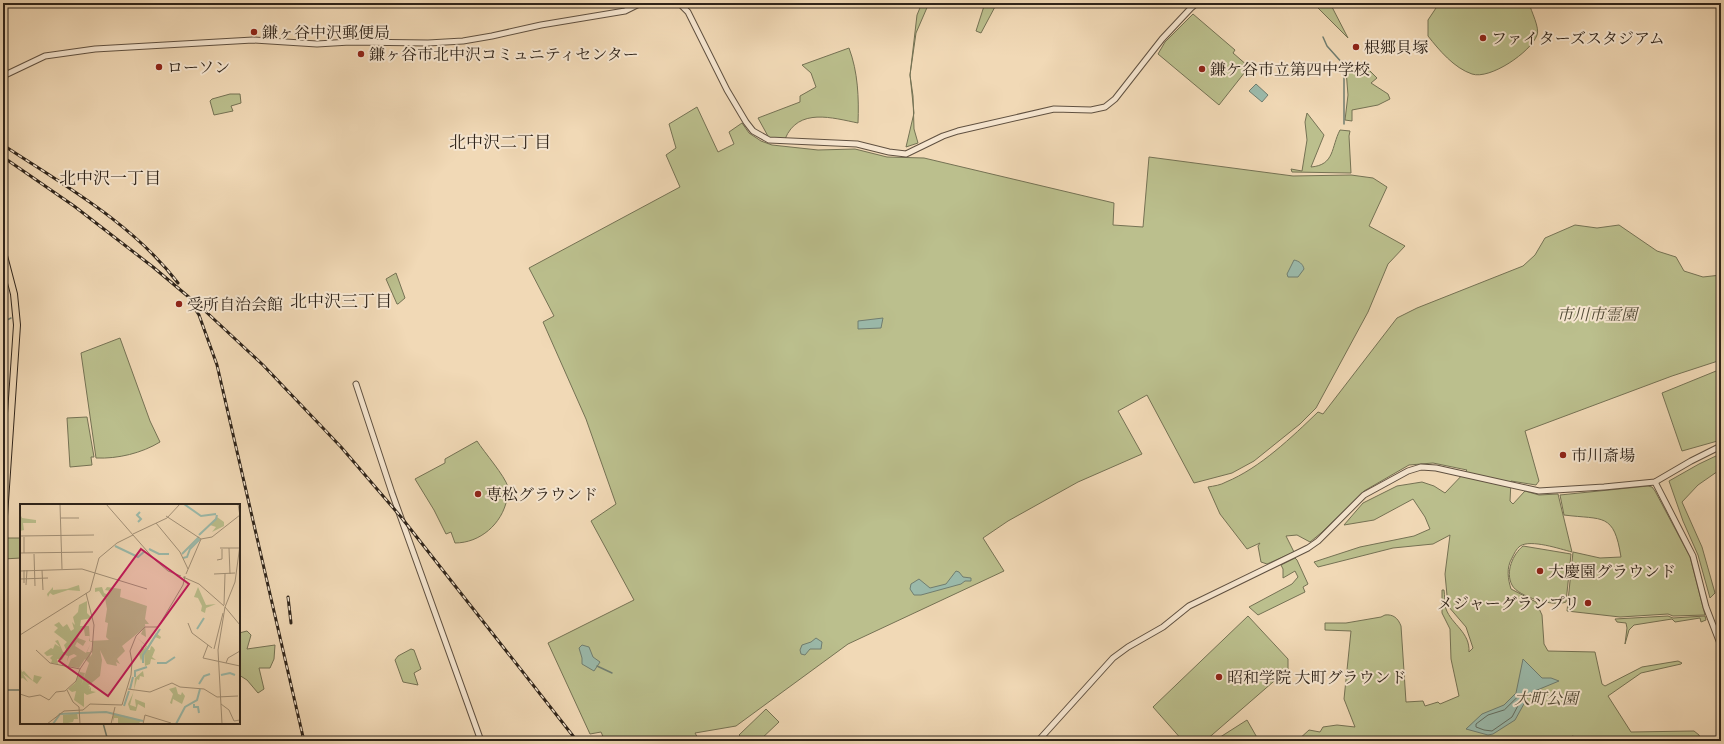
<svg xmlns="http://www.w3.org/2000/svg" width="1724" height="744" viewBox="0 0 1724 744" font-family="'Gentium Book Plus','Noto Serif JP',serif">
<style>
.green{fill:#bbbf8d;stroke:#757254}
.water{fill:#9bbaab;stroke:#707e71}
.lines{fill:none;stroke-linecap:round;stroke-linejoin:round}
.shore{stroke:#656f62;stroke-width:1}
.stream{stroke:#707e71;stroke-width:1.5}
.tertiary-casing{stroke:#605141;stroke-width:7}
.trunk-casing{stroke:#2f241a;stroke-width:8}
.tertiary{stroke:#f6e6d0;stroke-width:5}
.trunk{stroke:#f1d9b6;stroke-width:6}
.rail-casing{stroke:#2f241a;stroke-width:3}
.rail{stroke:#f6e6d0;stroke-width:1.5;stroke-dasharray:4.5;stroke-linecap:butt}
.poi-dot{fill:#8f2418;stroke:#f6e6d0;stroke-width:1.5}
.labels{text-anchor:middle;dominant-baseline:central;stroke-width:4;stroke-linejoin:round;paint-order:stroke}
.poi-label{font-size:16px;fill:#2f241a;stroke:#f6e6d0;text-anchor:start}
.park-label{font-size:16px;font-style:italic;fill:#524b37;stroke:#f6e6d0}
.neighbourhood-label{font-size:17px;fill:#2f241a;stroke:#f6e6d0}
.inset-river{fill:none;stroke:#9bbaab;stroke-width:2}
.inset-road{fill:none;stroke:#a39178;stroke-width:1}
.view{fill:#c2185b;fill-opacity:0.15;stroke:#c2185b;stroke-width:2}
.inset-edge{fill:none;stroke:#2f241a;stroke-width:2}
</style>
<rect width="100%" height="100%" fill="#f1d9b6"/>
<filter id="stains"><feTurbulence type="fractalNoise" baseFrequency=".005" numOctaves="4"/><feColorMatrix values="0 0 0 0 .2 0 0 0 0 .09 0 0 0 0 .02 0 0 0 .5 -.17"/></filter>
<radialGradient id="worn" r=".72"><stop offset=".6" stop-color="#630" stop-opacity="0"/><stop offset="1" stop-color="#630" stop-opacity=".3"/></radialGradient>
<g class="green">
<polygon points="922,3 929,3 916,33 910,75 913,96 914,129 918,143 906,147 914,113 910,75 917,15"/>
<polygon points="985,3 997,3 981,33 976,31"/>
<polygon points="1321,3 1334,3 1332,7 1348,38 1317,7"/>
<path d="M1436,3H1529C1531,11 1540,28 1537,35C1531,52 1490,80 1472,74C1454,68 1439,50 1428,36V20L1438,5Z"/>
<polygon points="1193,14 1235,50 1233,53 1248,66 1245,72 1219,105 1158,54 1165,42"/>
<path d="M849,48C858,72 859,98 858,123C833,118 798,107 785,139L769,138L758,118L800,102V96L816,87L811,73L802,65Z"/>
<polygon points="1361,62 1377,78 1371,83 1388,94 1390,99 1378,105 1352,110 1352,121 1345,120 1348,95 1346,70"/>
<polygon points="230,94 240,94 241,103 231,106 233,111 214,115 210,101 212,99"/>
<polygon points="697,107 718,152 734,144 729,132 742,123 749,133 761,141 772,145 818,150 855,149 887,157 924,158 1114,203 1113,225 1143,227 1149,157 1293,176 1351,175 1373,178 1387,187 1369,226 1405,246 1388,264 1368,312 1316,408 1300,424 1254,461 1232,473 1194,483 1147,395 1118,411 1142,454 1078,482 1008,521 983,538 1004,571 848,644 736,726 695,733 699,740 698,741 654,741 654,738 652,741 605,741 601,732 590,734 548,643 634,600 591,521 616,504 586,419 543,322 554,316 529,268 680,187 666,155 676,148 669,124"/>
<path d="M1307,113L1324,135L1311,167C1335,165 1331,147 1340,130L1350,131L1349,136L1351,173L1292,172L1291,169L1302,171L1307,140L1305,122Z"/>
<path d="M1575,225L1597,228L1619,225L1657,251L1676,257L1684,271L1703,277L1721,275V360L1672,376L1525,431L1539,481L1536,485L1511,481L1510,501L1513,504L1525,491L1539,495L1558,494L1572,552C1560,549 1531,539 1520,546C1516,549 1514,554 1512,558C1506,568 1508,579 1511,589L1536,602L1542,615L1544,644L1548,651L1595,652L1602,684L1605,686L1642,667L1678,661L1682,663L1681,664L1641,673L1608,696L1631,732L1694,731L1699,735L1702,741H1584L1580,738L1572,736L1568,741H1297L1309,730L1320,732L1323,727L1337,725L1355,727L1344,699L1351,631L1325,630V623H1346L1381,617L1385,615C1393,614 1398,618 1401,626L1406,702L1423,701L1425,706L1438,702L1440,704L1459,696L1451,659L1450,629L1442,613V590H1444C1445,596 1444,603 1446,609C1452,625 1470,632 1469,652L1473,648L1466,627L1448,606L1445,574L1450,535L1433,544L1393,548L1318,567L1314,562L1360,547L1414,536L1430,529L1425,517L1413,499L1374,520L1344,525L1363,503L1397,486L1422,482L1434,486L1445,493L1467,470L1433,463L1409,465L1364,491L1321,533L1310,542L1297,535L1286,536L1294,552L1267,564L1261,562L1258,546L1260,543L1247,549L1220,514L1208,487C1214,486 1221,485 1226,482C1260,468 1292,437 1318,412L1323,414L1397,318L1417,308L1523,266L1535,255L1545,238Z"/>
<polygon points="396,273 405,298 398,304 397,304 386,279"/>
<path d="M120,338L150,421L160,442C142,453 118,459 96,458L81,353Z"/>
<polygon points="1721,369 1721,440 1682,451 1662,393"/>
<polygon points="87,417 94,457 91,457 92,465 70,467 67,418"/>
<path d="M477,441C484,452 505,476 508,487C509,491 508,496 507,499C502,524 480,543 455,543L451,532L446,534L434,510L415,479L445,463V459Z"/>
<polygon points="1718,455 1721,456 1721,469 1698,485 1682,502 1702,547 1715,593 1710,598 1698,555 1683,521 1669,481 1699,464"/>
<path d="M1648,486L1652,487L1655,491L1690,557L1705,615L1673,616L1668,614L1620,617L1567,611L1573,552L1600,558L1621,557C1614,512 1603,520 1564,515L1560,495Z"/>
<polygon points="5,538 21,538 21,558 3,559"/>
<path d="M1523,546L1571,554L1566,602C1554,607 1518,597 1512,585C1505,572 1513,554 1523,546Z"/>
<polygon points="1295,558 1297,560 1308,584 1303,587 1305,592 1258,615 1249,607 1292,584 1298,577 1295,571 1283,578 1283,569 1281,565"/>
<polygon points="1248,616 1288,659 1288,669 1205,741 1183,741 1153,707"/>
<polygon points="1668,616 1673,618 1705,616 1706,620 1701,622 1700,618 1675,622 1672,619 1634,625 1629,630 1625,644 1627,628 1626,623 1617,622 1615,619"/>
<polygon points="247,631 251,635 247,649 275,645 274,659 270,668 259,668 264,689 258,693 247,680 239,675 239,633"/>
<polygon points="411,649 414,650 421,669 414,673 418,685 403,682 395,660 398,656"/>
<polygon points="766,709 779,722 759,741 745,741 739,735"/>
<polygon points="1247,720 1259,741 1214,741"/>
</g>
<g class="water">
<polygon points="1256,84 1268,95 1262,102 1249,91"/>
<path d="M1294,260C1299,261 1303,264 1304,269L1298,277H1288L1287,274Z"/>
<polygon points="883,318 881,328 858,329 858,321"/>
<polygon points="956,571 959,572 963,577 971,578 971,581 965,581 961,584 921,595 914,595 910,589 911,584 919,579 930,588 946,584"/>
<polygon points="816,638 822,642 821,649 810,649 805,655 801,654 800,650 802,645 811,642"/>
<polygon points="582,645 589,647 593,657 600,662 594,671 582,664 582,658 579,648"/>
<polygon points="1523,659 1542,678 1551,678 1559,681 1530,693 1515,720 1493,734 1488,735 1466,729 1482,714 1504,705 1516,693"/>
</g>
<g class="lines">
<polygon class="shore" points="1520,695 1522,698 1512,717 1492,731 1484,730 1476,727 1476,724 1488,715 1504,710"/>
<g class="stream">
<polyline points="1323,37 1327,46 1344,65 1344,124"/>
<polyline points="3,322 11,318"/>
<polyline points="597,666 612,673"/>
<polyline points="3,690 21,690"/>
<polyline points="103,723 108,741"/>
</g>
<g class="tertiary-casing">
<g id="tertiary">
<polyline points="679,3 688,12 727,90 746,122 753,131 769,140 857,144 889,152 906,154 943,136 958,131 1054,109 1091,110 1105,107 1115,99 1162,39 1191,8 1197,3"/>
<polyline points="3,76 45,56 95,49 253,40 317,44 350,42 428,43 463,41 492,36 541,25 625,11 641,3"/>
<polyline points="356,384 392,493 481,741"/>
<polyline points="1655,482 1693,556 1706,607 1721,646"/>
<polyline points="1038,741 1113,658 1128,647 1163,627 1189,606 1308,548 1318,541 1364,495 1408,471 1421,467 1436,468 1539,491 1604,487 1655,482 1691,461 1721,446"/>
</g>
</g>
<g class="trunk-casing">
<polyline id="trunk" points="3,252 14,294 17,325 3,531"/>
</g>
<use href="#tertiary" class="tertiary"/>
<use href="#trunk" class="trunk"/>
<g class="rail-casing">
<g id="rail">
<path d="M3,145C65,186 132,223 178,283"/>
<polyline points="3,157 74,206 153,267 203,309 263,365 341,447 401,517 577,741"/>
<polyline points="190,301 199,315 217,365 304,741"/>
<polyline points="288,597 291,623"/>
</g>
</g>
<use href="#rail" class="rail"/>
</g>
<g class="poi-dot">
<circle cx="254" cy="32" r="4"/>
<circle cx="1483" cy="38" r="4"/>
<circle cx="1356" cy="47" r="4"/>
<circle cx="361" cy="54" r="4"/>
<circle cx="159" cy="67" r="4"/>
<circle cx="1202" cy="69" r="4"/>
<circle cx="179" cy="304" r="4"/>
<circle cx="1563" cy="455" r="4"/>
<circle cx="478" cy="494" r="4"/>
<circle cx="1540" cy="571" r="4"/>
<circle cx="1588" cy="603" r="4"/>
<circle cx="1219" cy="677" r="4"/>
</g>
<g class="labels">
<g class="poi-label">
<text x="262" y="32">鎌ヶ谷中沢郵便局</text>
<text x="1491" y="38">ファイターズスタジアム</text>
<text x="1364" y="47">根郷貝塚</text>
<text x="369" y="54">鎌ヶ谷市北中沢コミュニティセンター</text>
<text x="167" y="67">ローソン</text>
<text x="1210" y="69">鎌ケ谷市立第四中学校</text>
<text x="187" y="304">受所自治会館</text>
<text x="1571" y="455">市川斎場</text>
<text x="486" y="494">専松グラウンド</text>
<text x="1548" y="571">大慶園グラウンド</text>
<text x="1580" y="603" text-anchor="end">メジャーグランプリ</text>
<text x="1227" y="677">昭和学院 大町グラウンド</text>
</g>
<g class="park-label">
<text x="1597" y="314">市川市霊園</text>
<text x="1546" y="698">大町公園</text>
</g>
<g class="neighbourhood-label">
<text x="500" y="141">北中沢二丁目</text>
<text x="110" y="177">北中沢一丁目</text>
<text x="341" y="300">北中沢三丁目</text>
</g>
</g>
<g transform="translate(20 504)">
<rect width="220" height="220" fill="#f1d9b6"/>
<path d="M0,10L2,14L16,16V19H3L4,26L0,27ZM197,13L204,18V22L192,28L196,23L190,21ZM59,81L60,87L48,86L33,91L30,89L28,93L27,90L33,83V86L47,85ZM82,83L84,89L88,91L90,87L85,86L87,83L101,85L100,93L127,102L125,115L129,120H125L126,133L121,130L123,125L102,142L105,147L97,155L100,160L96,158L97,162L87,160L80,146L82,156L80,172L68,182H70L69,185L71,183V187L76,188L67,191L64,189V203L54,196L56,187L52,188L48,185L55,179L60,168L65,169L61,182L69,159L65,155L59,164L48,162L51,155L57,152L54,150L49,152L47,158L48,152L45,151L42,156L37,155L38,160L31,159L32,156L30,154L33,151L27,152L24,149L31,144L33,145L35,140L40,143L35,137L38,136L43,148H47L44,141L47,138L34,128L38,124L34,121L39,118L43,123L47,120L51,127L54,125L52,118L55,121L53,113L58,108L59,101L67,97V109L72,114L61,116L60,122H69L70,137L89,136L86,133L88,119L85,118L87,105L85,94L88,93H83L79,87L75,88V84ZM64,125L65,132H70L69,137L72,138V150L70,153L72,143L70,148H67L71,139L66,149L55,142L57,138L63,142L66,137L58,134L60,127ZM178,83L186,101L196,100L186,104L185,109L181,107L182,102L178,94L174,93ZM136,129L141,133L140,135L135,133L128,146H130L131,142L133,143L135,146L132,153L136,156L131,155L130,160L125,162L124,149L121,157L119,150L122,146L121,142L124,145L126,142L116,133L127,142L125,147ZM0,162L2,168L4,167L13,177L14,171L22,173L17,180L3,170L8,178L3,174L0,175ZM123,167L124,173L120,172L119,176L117,175L110,201L116,203L115,195L125,199V204L118,200L116,207L110,206L108,200L114,187L115,174ZM156,183L158,190L161,191L162,188L165,192L162,200L153,195L152,200L150,199L153,190L149,185ZM57,209L58,215H54L53,218L43,220V211ZM93,210L105,212L121,217L118,220H98V214H94L93,218Z" fill="#bbbf8d" fill-rule="evenodd"/>
<path class="inset-river" d="M164,0L181,12L196,10M118,18L121,15L117,11L120,8M179,31L196,15L197,11M95,42L118,53L125,47M129,45L139,50H149M162,50L179,33M163,54L167,53L170,45L180,35M177,125L184,114M123,159V151L140,125M137,159H146L155,153M201,171L210,169L215,171M115,173V167L127,163M179,180L184,172L190,170M110,185L113,173M174,200V203H178L179,209M104,202L109,187M59,209L86,208L123,217M33,220L40,210L59,209M156,220L165,203L177,196L180,185"/>
<path class="inset-road" d="M40,0L42,65M86,0L113,31M218,0L220,12M146,12L181,35M41,14H59M136,19L160,48L168,65M113,30L147,14L160,0M0,32L74,31M4,33V49M181,35L192,33L220,11M200,44H220M209,44L210,70M0,49L73,48M14,50L15,82M197,56L202,55V45M4,66V79M22,66L23,86M0,67L62,65L127,85M166,70L181,35M194,70L215,69M163,73L179,80L204,102M0,75L28,74M6,81L7,66M204,101L205,70M205,103L220,121M205,103L215,78L220,41M168,119L172,129L192,144M0,131L70,87L79,54L97,39L113,31L134,55L148,67L161,72M188,141L183,154L220,162M194,145L203,109M16,146L30,159L60,165M206,159L208,154L220,147M108,185L130,188L152,179L160,183L184,185L197,193L218,192M47,186L53,198L59,203L60,220M0,190L9,193L20,191L29,196L36,188L45,187L56,177L60,165L72,147L74,121L66,89M201,200L209,206L214,217L220,216M27,220L44,207L63,206L70,200L102,201L111,171L112,158L110,147L116,132L125,123H138L163,81L165,72M91,220L95,203M123,220L125,211L151,219M202,220L198,146L205,103"/>
<path class="view" d="M121,45L169,80L88,192L39,157Z"/>
<rect width="220" height="220" class="inset-edge"/>
</g>
<rect width="1724" height="744" fill="none" stroke="#f1d9b6" stroke-width="16"/>
<rect x="4" y="4" width="1716" height="736" fill="none" stroke="#2f241a" stroke-width="2"/>
<rect x="8" y="8" width="1708" height="728" fill="none" stroke="#2f241a"/>
<rect width="100%" height="100%" filter="url(#stains)"/>
<rect width="100%" height="100%" fill="url(#worn)"/>
</svg>
